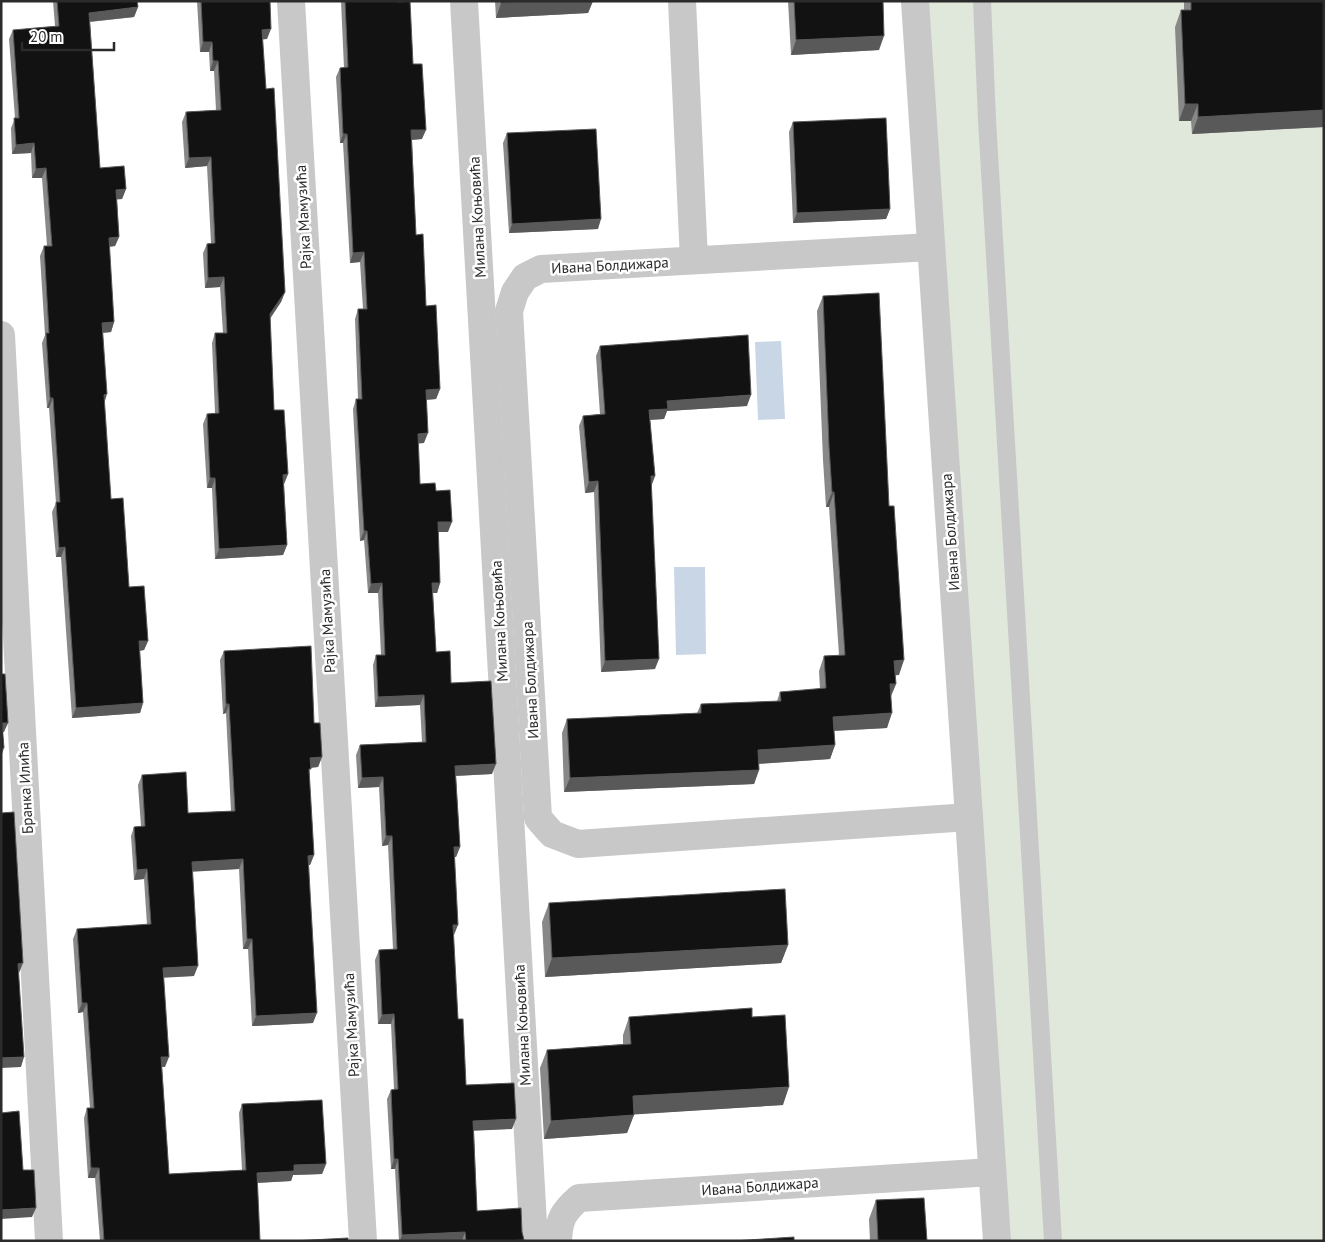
<svg xmlns="http://www.w3.org/2000/svg" width="1325" height="1242" viewBox="0 0 1325 1242" font-family="'PT Sans',sans-serif">
<style>
.green{fill:#dfe8da}
.water{fill:#c8d6e6}
.lines{fill:none;stroke-linecap:round;stroke-linejoin:round}
.service{stroke:#c8c8c8;stroke-width:18}
.minor{stroke:#c8c8c8;stroke-width:28}
.wall{fill:#888}
.shaded-wall{fill:#595959}
.building{fill:#121212;stroke:#595959}
.labels{text-anchor:middle;dominant-baseline:central;stroke-width:5;stroke-linejoin:round;paint-order:stroke}
.street-label{font-size:15px;fill:#2b2b2b;stroke:#fff}
</style>
<rect width="100%" height="100%" fill="#fff"/>
<polygon class="green" points="925,1 1324,1 1324,1241 1000,1241"/>
<g class="water">
<polygon points="781,341 785,419 758,420 755,342"/>
<polygon points="674,567 705,567 706,654 676,655"/>
</g>
<g class="lines">
<polyline class="service" points="982,1 987,120 1053,1241"/>
<g class="minor">
<polyline points="291,1 363,1241"/>
<polyline points="464,1 534,1241"/>
<polyline points="682,1 694,260"/>
<polyline points="915,1 997,1241"/>
<polyline points="931,247 541,269 525,277 515,292 509,311 538,818 552,834 578,844 969,817"/>
<polyline points="1,335 49,1241"/>
<path d="M558,1241C559,1219 563,1212 579,1198L992,1172"/>
</g>
</g>
<g class="wall">
<polygon points="53,1 137,1 138,7 134,17 90,22 100,168 126,189 122,199 117,199 119,237 115,246 109,247 114,322 111,332 103,333 104,403 111,499 129,587 148,641 144,650 140,651 143,703 140,713 72,718 61,557 56,557 52,512 56,503 49,408 47,408 42,343 45,335 40,256 44,246 47,246 42,178 32,178 31,153 12,154 11,128 15,118 9,39 13,30 55,26"/>
<polygon points="197,1 270,1 267,39 262,39 266,89 285,292 281,302 270,319 274,410 288,474 284,484 287,545 283,555 215,559 212,488 207,488 203,424 207,414 215,413 212,343 215,333 223,333 220,287 205,288 203,253 207,244 211,243 207,166 185,168 182,122 186,112 216,110 214,71 210,71 209,52 200,52"/>
<polygon points="341,1 398,1 413,64 422,139 412,140 416,235 426,306 440,389 436,399 426,400 424,443 418,443 420,484 436,491 448,532 438,532 440,583 437,593 433,593 436,652 451,683 492,774 456,776 460,847 456,857 455,857 454,935 453,935 458,1019 466,1085 512,1129 474,1130 477,1211 522,1232 524,1240 524,1241 399,1241 395,1169 391,1169 387,1099 391,1090 394,1089 391,1024 378,1024 375,960 379,950 393,949 388,845 382,846 379,787 358,788 356,755 360,745 422,742 420,705 375,707 373,665 376,655 381,655 378,593 368,593 364,540 360,541 353,409 356,399 358,399 355,319 358,309 363,309 360,262 350,263 343,143 340,143 336,77 340,68 344,68"/>
<polygon points="495,1 593,1 588,13 496,18"/>
<polygon points="788,1 883,1 879,50 791,55"/>
<polygon points="1184,1 1324,1 1324,127 1192,134 1191,121 1179,121 1175,27 1181,10 1184,10"/>
<polygon points="793,122 890,209 886,219 793,223 789,132"/>
<polygon points="507,133 598,229 509,233 503,143"/>
<polygon points="823,296 899,675 895,675 896,684 891,696 887,728 834,731 835,745 830,759 759,764 759,770 754,784 564,792 562,733 567,719 697,713 701,704 777,701 780,692 820,689 819,671 824,656 839,655 829,507 826,507 823,460 817,311"/>
<polygon points="600,346 747,406 667,411 664,419 650,420 655,476 651,486 655,669 601,672 594,492 585,493 579,426 583,416 600,414 596,356"/>
<polygon points="224,651 314,723 322,757 318,767 310,768 309,772 314,855 310,865 309,865 313,1023 252,1026 248,949 243,949 239,869 192,871 194,976 164,977 165,1067 162,1067 169,1174 242,1170 239,1113 242,1104 326,1164 322,1174 293,1175 291,1181 257,1183 260,1241 100,1241 95,1178 88,1178 84,1118 87,1108 90,1108 83,1012 78,1013 73,939 77,929 147,925 144,879 134,880 131,836 134,827 141,826 138,785 142,775 188,813 231,811 226,713 223,714 220,660"/>
<polygon points="549,903 788,945 781,963 545,977 542,922"/>
<polygon points="629,1017 752,1017 783,1105 634,1114 627,1133 544,1139 540,1068 547,1050 623,1044 623,1035"/>
<polygon points="876,1200 927,1241 870,1241 869,1219"/>
</g>
<g class="shaded-wall">
<polygon points="545,1 593,1 588,13 496,18 501,3"/>
<polygon points="138,7 134,17 86,22 89,13"/>
<polygon points="271,29 267,39 258,40 262,30"/>
<polygon points="884,36 879,50 791,55 796,40"/>
<polygon points="203,42 212,42 209,52 200,52"/>
<polygon points="213,61 218,61 214,71 210,71"/>
<polygon points="1185,104 1198,104 1191,121 1179,121"/>
<polygon points="1324,110 1324,127 1192,134 1198,117"/>
<polygon points="411,130 426,130 422,139 408,140"/>
<polygon points="343,134 347,134 343,143 340,143"/>
<polygon points="34,143 31,153 12,154 16,145"/>
<polygon points="211,157 207,166 185,168 189,158"/>
<polygon points="46,168 42,178 32,178 36,169"/>
<polygon points="126,189 122,199 112,200 116,190"/>
<polygon points="890,209 886,219 793,223 797,213"/>
<polygon points="601,219 598,229 509,233 512,224"/>
<polygon points="119,237 115,246 105,247 109,238"/>
<polygon points="364,252 360,262 350,263 353,253"/>
<polygon points="224,277 220,287 205,288 208,278"/>
<polygon points="285,292 281,302 266,324 270,314"/>
<polygon points="114,322 111,332 99,333 102,323"/>
<polygon points="440,389 436,399 422,400 426,390"/>
<polygon points="107,394 104,404 104,395"/>
<polygon points="751,395 747,406 667,411 664,419 645,420 649,410 667,401"/>
<polygon points="50,398 53,398 49,408 47,408"/>
<polygon points="428,433 424,443 414,444 418,434"/>
<polygon points="288,474 284,484 280,484 283,475"/>
<polygon points="651,476 655,476 651,487"/>
<polygon points="210,478 215,478 212,488 207,488"/>
<polygon points="598,481 594,492 585,493 589,482"/>
<polygon points="832,492 834,492 829,507 826,507"/>
<polygon points="438,522 452,522 448,532 434,532"/>
<polygon points="364,531 367,531 364,540 360,541"/>
<polygon points="287,545 283,555 215,559 219,549"/>
<polygon points="65,547 61,557 56,557 59,548"/>
<polygon points="382,583 378,593 368,593 371,584"/>
<polygon points="432,583 440,583 437,593 429,593"/>
<polygon points="139,641 148,641 144,650 135,651"/>
<polygon points="659,659 655,669 601,672 605,661"/>
<polygon points="904,660 899,675 889,676 894,661"/>
<polygon points="890,684 896,684 890,698"/>
<polygon points="424,695 420,705 375,707 378,697"/>
<polygon points="143,703 140,713 72,718 76,708"/>
<polygon points="226,704 229,704 226,713 223,714"/>
<polygon points="892,713 887,728 828,731 833,717"/>
<polygon points="2,723 8,723 4,732 1,733"/>
<polygon points="835,745 830,759 753,764 758,750"/>
<polygon points="4,748 1,757 1,749"/>
<polygon points="322,757 318,767 306,768 310,758"/>
<polygon points="496,764 492,774 452,776 455,766"/>
<polygon points="759,770 754,784 564,792 570,778"/>
<polygon points="383,777 379,787 358,788 362,778"/>
<polygon points="386,836 392,836 388,845 382,846"/>
<polygon points="454,847 460,847 456,857 451,857"/>
<polygon points="314,855 310,865 305,865 308,856"/>
<polygon points="243,859 239,869 188,872 192,862"/>
<polygon points="147,869 144,879 134,880 137,870"/>
<polygon points="453,925 458,925 454,935 449,935"/>
<polygon points="247,939 252,939 248,949 243,949"/>
<polygon points="788,945 781,963 545,977 552,958"/>
<polygon points="23,963 19,973 15,973 18,964"/>
<polygon points="198,966 194,976 159,978 163,968"/>
<polygon points="82,1003 87,1003 83,1012 78,1013"/>
<polygon points="317,1013 313,1023 252,1026 256,1016"/>
<polygon points="394,1014 391,1024 378,1024 382,1015"/>
<polygon points="24,1057 21,1067 1,1068 1,1058"/>
<polygon points="161,1057 169,1057 165,1067 158,1067"/>
<polygon points="789,1087 783,1105 626,1115 633,1096"/>
<polygon points="634,1115 627,1133 544,1139 551,1121"/>
<polygon points="516,1119 512,1129 470,1131 473,1121"/>
<polygon points="394,1159 398,1159 395,1169 391,1169"/>
<polygon points="326,1164 322,1174 293,1175 291,1181 253,1183 257,1173 294,1165"/>
<polygon points="91,1168 99,1168 95,1178 88,1178"/>
<polygon points="36,1208 32,1217 1,1219 1,1210"/>
<polygon points="465,1232 462,1241 400,1241 402,1235"/>
</g>
<g class="building">
<polygon points="57,1 137,1 138,7 89,13 100,168 124,166 126,189 116,190 119,237 109,238 114,322 102,323 107,394 104,395 111,499 123,498 129,587 144,586 148,641 139,641 143,703 76,708 65,547 59,548 56,502 60,502 53,398 50,398 46,333 49,333 44,246 52,246 46,168 36,169 34,143 16,145 14,118 19,118 13,30 59,26"/>
<polygon points="201,1 270,1 271,29 262,30 266,89 274,88 285,292 270,314 274,410 284,410 288,474 283,475 287,545 219,549 215,478 210,478 207,414 219,413 215,333 227,333 224,277 208,278 207,244 215,243 211,157 189,158 186,112 221,110 218,61 213,61 212,42 203,42"/>
<polygon points="345,1 398,1 398,2 410,1 413,64 422,64 426,130 411,130 416,235 423,234 426,306 436,305 440,389 426,390 428,433 418,434 420,484 435,483 436,491 450,490 452,522 438,522 440,583 432,583 436,652 450,651 451,683 491,681 496,764 455,766 460,847 454,847 458,925 453,925 458,1019 463,1019 466,1085 514,1083 516,1119 473,1121 477,1211 521,1208 522,1232 524,1240 503,1241 466,1241 465,1232 402,1235 398,1159 394,1159 391,1090 398,1089 394,1014 382,1015 379,950 397,949 392,836 386,836 383,777 362,778 360,745 426,742 424,695 378,697 376,655 385,655 382,583 371,584 367,531 364,531 356,399 362,399 358,309 367,309 364,252 353,253 347,134 343,134 340,68 348,67"/>
<polygon points="501,1 545,1 501,3"/>
<polygon points="794,1 883,1 884,36 796,40"/>
<polygon points="1191,1 1324,1 1324,110 1198,117 1198,104 1185,104 1181,10 1191,10"/>
<polygon points="886,118 890,209 797,213 793,122"/>
<polygon points="596,129 601,219 512,224 507,133"/>
<polygon points="879,293 889,506 894,506 904,660 894,661 896,684 890,684 892,713 833,717 835,745 758,750 759,770 570,778 567,719 701,713 701,704 781,701 780,692 826,688 824,656 845,655 834,492 832,492 829,446 823,296"/>
<polygon points="748,335 751,395 667,401 668,409 649,410 655,476 651,476 659,659 605,661 598,481 589,482 583,416 605,414 600,346"/>
<polygon points="311,646 314,723 320,723 322,757 310,758 311,769 309,769 314,855 308,856 317,1013 256,1016 252,939 247,939 243,859 192,862 198,966 163,968 169,1057 161,1057 169,1174 246,1170 242,1104 322,1100 326,1164 294,1165 294,1171 257,1173 260,1241 104,1241 99,1168 91,1168 87,1108 94,1108 87,1003 82,1003 77,929 151,924 147,869 137,870 134,827 145,826 142,775 186,772 188,813 235,811 229,704 226,704 224,651"/>
<polygon points="1,674 5,674 8,723 2,723 4,748 1,749"/>
<polygon points="14,812 23,963 18,964 24,1057 1,1058 1,813"/>
<polygon points="785,889 788,945 552,958 549,903"/>
<polygon points="752,1008 752,1017 785,1015 789,1087 633,1096 634,1115 551,1121 547,1050 631,1044 629,1017"/>
<polygon points="19,1111 23,1170 34,1170 36,1208 1,1210 1,1113"/>
<polygon points="924,1198 927,1241 878,1241 876,1200"/>
<polygon points="794,1237 794,1241 733,1241"/>
<polygon points="348,1238 348,1241 292,1241"/>
</g>
<g class="labels">
<g class="street-label">
<text transform="translate(303 217) rotate(-93)">Рајка Мамузића</text>
<text transform="translate(477 217) rotate(-93)">Милана Коњовића</text>
<text transform="translate(610 265) rotate(-3)">Ивана Болдижара</text>
<text transform="translate(950 532) rotate(-94)">Ивана Болдижара</text>
<text transform="translate(327 621) rotate(-93)">Рајка Мамузића</text>
<text transform="translate(499 621) rotate(-93)">Милана Коњовића</text>
<text transform="translate(530 680) rotate(-93)">Ивана Болдижара</text>
<text transform="translate(25 788) rotate(-93)">Бранка Илића</text>
<text transform="translate(351 1025) rotate(-93)">Рајка Мамузића</text>
<text transform="translate(522 1025) rotate(-93)">Милана Коњовића</text>
<text transform="translate(760 1186) rotate(-4)">Ивана Болдижара</text>
</g>
</g>
<rect width="1325" height="1242" fill="none" stroke="#2b2b2b" stroke-width="5"/>
<path d="M22 42v8h92v-8" fill="none" stroke="#2b2b2b" stroke-width="2.5"/>
<text x="30" y="42" font-size="15" fill="#2b2b2b" stroke="#ffffff" stroke-width="4" paint-order="stroke">20 m</text>
</svg>
